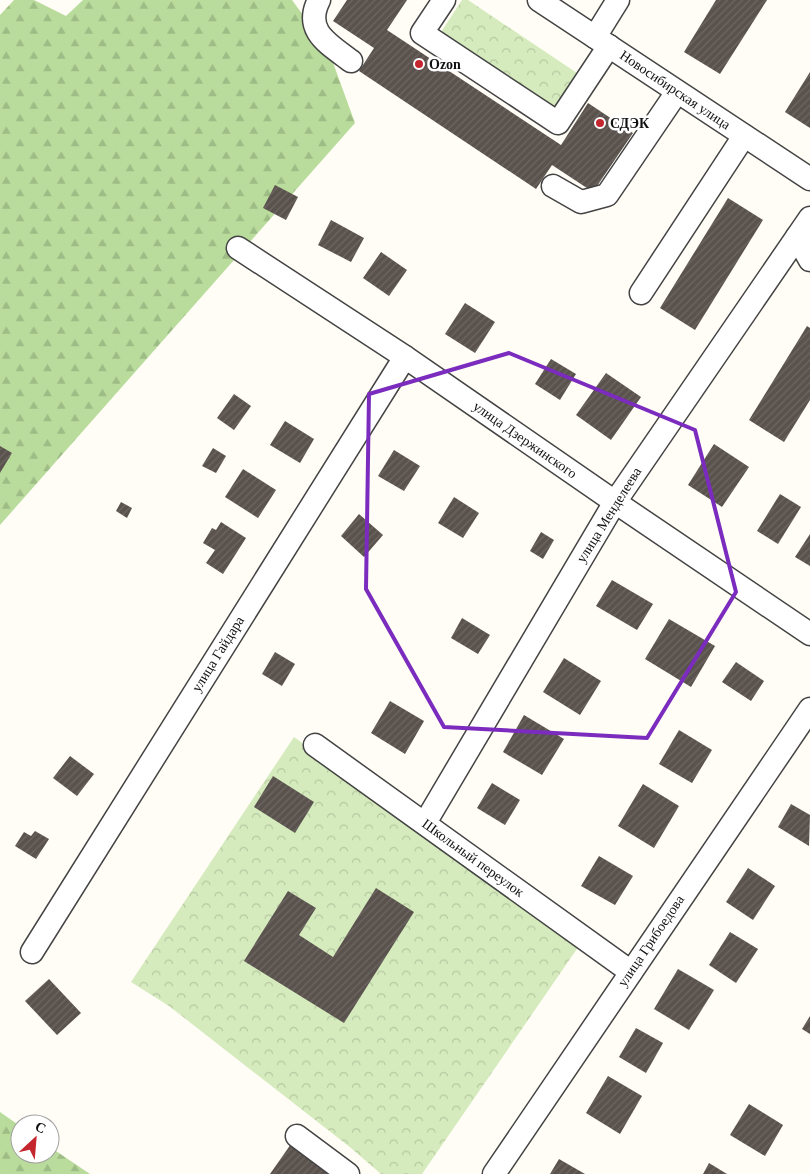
<svg xmlns="http://www.w3.org/2000/svg" width="810" height="1174" viewBox="0 0 810 1174" font-family="'Times New Roman',serif">
<style>
.forest{fill:url(#forest-firs)}
.park{fill:url(#park-crowns)}
.building{fill:url(#building-hatch)}
.lines{fill:none;stroke-linecap:round;stroke-linejoin:round}
.minor-casing{stroke:#444;stroke-width:25}
.minor{stroke:#fff;stroke-width:22}
.marked{fill:none;stroke:#7b2cbf;stroke-width:4;stroke-linejoin:round}
.poi-dot{fill:#c4262e;stroke:#fff;stroke-width:2}
.labels{text-anchor:middle;dominant-baseline:central;stroke-width:5;stroke-linejoin:round;paint-order:stroke}
.poi-label{font-size:14px;font-weight:bold;fill:#111;stroke:#fff;text-anchor:start}
.street-label{font-size:14px;fill:#111;stroke:#fff}
</style>
<defs>
<pattern id="forest-firs" width="22" height="20" patternUnits="userSpaceOnUse" patternTransform="scale(1.25)"><rect width="22" height="20" fill="#b9dc9c"/><path d="M5 1l3.5 6h-7zM16 11l3.5 6h-7z" fill="#9ebc85"/></pattern>
<pattern id="park-crowns" width="20" height="18" patternUnits="userSpaceOnUse" patternTransform="scale(1.25)"><rect width="20" height="18" fill="#d5ebbd"/><path d="M2 6a3 3 0 1 1 6 0M12 15a3 3 0 1 1 6 0" fill="none" stroke="#b6c8a1"/></pattern>
<pattern id="building-hatch" width="6" height="6" patternUnits="userSpaceOnUse" patternTransform="scale(1.25)"><rect width="6" height="6" fill="#5a524d"/><path d="M-1 1l2-2M0 6l6-6M5 7l2-2" fill="none" stroke="#6d6662"/></pattern>
</defs>
<rect width="100%" height="100%" fill="#fffdf5"/>
<g class="forest">
<polygon points="14,0 34,0 66,16 83,0 292,0 328,49 355,123 0,525 0,15"/>
<polygon points="0,1112 20,1126 20,1154 50,1154 50,1147 90,1174 0,1174"/>
</g>
<g class="park">
<polygon points="462,0 468,0 577,73 554,108 441,32"/>
<polygon points="294,737 581,943 422,1174 381,1174 351,1148 169,1006 131,982"/>
</g>
<g class="building">
<polygon points="347,0 407,0 387,30 561,145 588,103 633,133 593,192 552,165 536,189 359,71 374,48 333,21"/>
<polygon points="716,0 767,0 720,74 684,52"/>
<polygon points="810,72 810,128 785,112"/>
<polygon points="275,185 298,197 286,220 263,208"/>
<polygon points="728,198 763,220 695,330 660,308"/>
<polygon points="331,220 364,238 351,262 318,245"/>
<polygon points="381,252 407,270 389,296 363,278"/>
<polygon points="465,303 495,322 475,353 445,334"/>
<polygon points="807,326 810,328 810,400 784,442 749,420"/>
<polygon points="551,359 576,374 560,400 535,384"/>
<polygon points="606,373 641,397 611,440 576,415"/>
<polygon points="234,394 251,406 234,430 217,418"/>
<polygon points="285,421 314,439 300,463 270,445"/>
<polygon points="714,444 749,467 722,507 688,485"/>
<polygon points="0,446 12,453 0,473"/>
<polygon points="213,448 226,456 216,473 202,466"/>
<polygon points="394,450 420,466 404,491 378,476"/>
<polygon points="243,469 276,490 258,518 225,497"/>
<polygon points="780,494 801,507 778,544 757,531"/>
<polygon points="454,497 479,513 463,538 438,523"/>
<polygon points="121,502 132,508 127,518 116,511"/>
<polygon points="359,514 383,535 364,557 341,536"/>
<polygon points="221,522 246,538 223,574 206,563 215,550 203,543 212,528 216,530"/>
<polygon points="541,532 554,540 543,559 530,551"/>
<polygon points="810,534 810,566 795,557"/>
<polygon points="612,580 653,604 637,630 596,606"/>
<polygon points="462,618 490,635 478,654 451,638"/>
<polygon points="669,619 715,646 691,687 645,659"/>
<polygon points="275,652 295,664 282,686 262,674"/>
<polygon points="564,658 601,681 580,715 543,692"/>
<polygon points="736,662 764,681 751,701 722,682"/>
<polygon points="390,701 424,721 405,754 371,733"/>
<polygon points="524,715 564,739 542,775 503,752"/>
<polygon points="679,730 712,750 692,783 659,764"/>
<polygon points="70,756 94,774 77,796 53,778"/>
<polygon points="273,776 314,802 295,833 254,807"/>
<polygon points="492,783 520,800 505,825 477,808"/>
<polygon points="643,784 679,806 654,848 618,826"/>
<polygon points="791,804 810,815 809,846 778,827"/>
<polygon points="35,831 49,839 36,859 15,846 24,832 31,836"/>
<polygon points="599,856 633,876 615,905 581,886"/>
<polygon points="748,868 775,886 753,920 726,902"/>
<polygon points="376,888 414,912 344,1023 244,961 288,891 316,908 299,935 333,957"/>
<polygon points="730,932 758,949 736,983 709,965"/>
<polygon points="678,969 714,990 689,1030 654,1009"/>
<polygon points="49,979 81,1013 57,1035 25,1001"/>
<polygon points="810,1016 810,1034 802,1029"/>
<polygon points="636,1028 663,1043 646,1073 619,1057"/>
<polygon points="608,1076 642,1096 620,1134 586,1113"/>
<polygon points="749,1104 783,1125 765,1156 730,1135"/>
<polygon points="291,1144 331,1174 270,1174"/>
<polygon points="559,1159 585,1174 550,1174"/>
<polygon points="709,1163 727,1174 703,1174"/>
</g>
<g class="lines">
<g class="minor-casing">
<g id="minor">
<path d="M319,0C303,31 329,44 351,61"/>
<polyline points="444,0 422,33 558,123 609,46"/>
<polyline points="539,0 810,179"/>
<polyline points="595,37 618,0"/>
<polyline points="553,186 581,202 607,195 677,92"/>
<polyline points="797,237 810,260"/>
<polyline points="238,248 405,357 615,502 810,634"/>
<polyline points="641,293 744,136"/>
<polyline points="315,745 631,972"/>
<polyline points="425,823 615,502 810,218"/>
<polyline points="32,952 405,357"/>
<polyline points="297,1136 348,1174"/>
<polyline points="494,1174 810,709"/>
</g>
</g>
<use href="#minor" class="minor"/>
</g>
<path class="marked" d="M509,353L695,430L736,592L647,738L444,727L366,589L369,394Z"/>
<g class="poi-dot">
<circle cx="419" cy="64" r="5"/>
<circle cx="600" cy="123" r="5"/>
</g>
<g class="labels">
<g class="poi-label">
<text x="429" y="64">Ozon</text>
<text x="610" y="123">СДЭК</text>
</g>
<g class="street-label">
<text transform="translate(675 90) rotate(34)">Новосибирская улица</text>
<text transform="translate(525 440) rotate(35)">улица Дзержинского</text>
<text transform="translate(609 515) rotate(-58)">улица Менделеева</text>
<text transform="translate(218 654) rotate(-58)">улица Гайдара</text>
<text transform="translate(473 858) rotate(36)">Школьный переулок</text>
<text transform="translate(651 941) rotate(-56)">улица Грибоедова</text>
</g>
</g>
<g transform="translate(35 1139) rotate(26)"><circle r="24" fill="#ffffff" stroke="#a0a0a0"/>
<path d="M0-4L9 19L0 12L-9 19Z" fill="#c4262e"/>
<text y="-8" font-size="14" font-weight="bold" text-anchor="middle" fill="#111111">С</text>
</g>
</svg>
